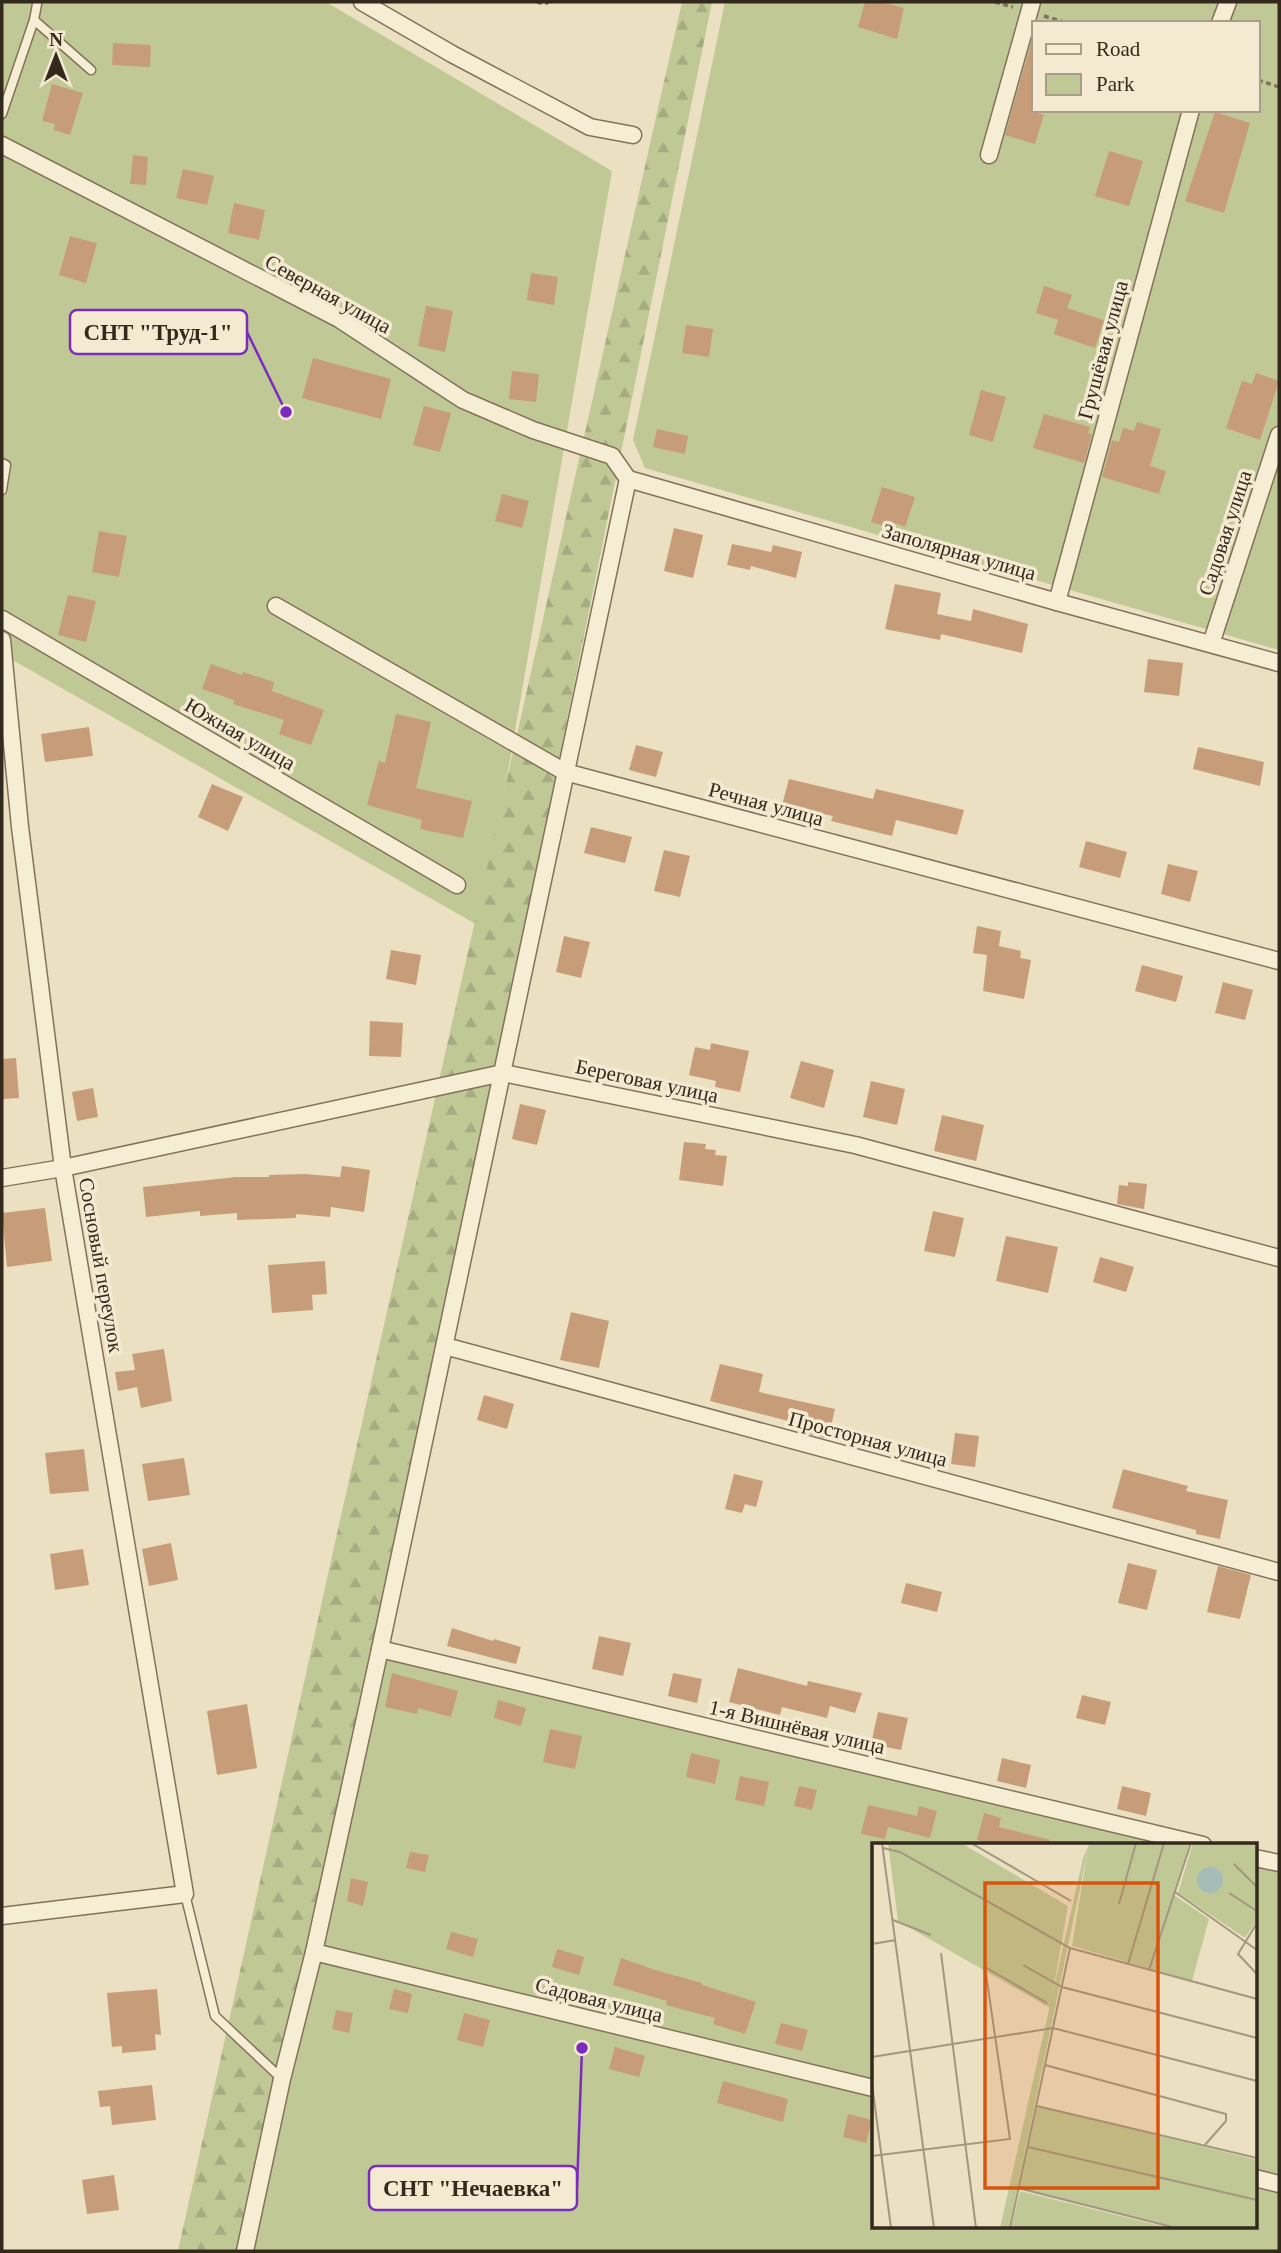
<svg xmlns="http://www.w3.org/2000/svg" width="1281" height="2253" viewBox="0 0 1281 2253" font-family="'Times New Roman',serif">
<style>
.green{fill:#c0c896;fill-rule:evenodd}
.forest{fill:url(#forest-firs)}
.building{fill:#c79d79}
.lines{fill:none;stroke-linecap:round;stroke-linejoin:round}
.lane-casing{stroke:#83725a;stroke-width:11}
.street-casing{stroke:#83725a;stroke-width:19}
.path{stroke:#83725a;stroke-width:3.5;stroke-dasharray:5 3.5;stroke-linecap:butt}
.lane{stroke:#f6eed4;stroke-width:8}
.street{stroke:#f6eed4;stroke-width:16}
.labels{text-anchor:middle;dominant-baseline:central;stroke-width:7;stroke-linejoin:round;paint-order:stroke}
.street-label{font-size:21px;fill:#34291d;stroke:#f3ead1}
.inset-road{fill:none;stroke:#a2977f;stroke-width:2}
.view{fill:#d6540e;fill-opacity:0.15;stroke:#d6540e;stroke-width:3.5}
.inset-edge{fill:none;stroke:#34291d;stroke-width:3.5}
.leader{fill:none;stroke:#7b2cbf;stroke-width:2.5}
.callout-dot{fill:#7b2cbf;stroke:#f3ead1;stroke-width:2.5}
.callout{fill:#f3ead1;stroke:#7b2cbf;stroke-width:2.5}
.callout-label{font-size:23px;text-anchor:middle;font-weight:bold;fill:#34291d}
</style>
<defs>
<pattern id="forest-firs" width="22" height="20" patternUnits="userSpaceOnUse" patternTransform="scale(1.75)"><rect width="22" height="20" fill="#c0c896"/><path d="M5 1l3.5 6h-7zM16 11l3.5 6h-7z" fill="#a6ac81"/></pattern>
</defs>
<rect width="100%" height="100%" fill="#ebe0c1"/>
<g class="green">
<polygon points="2,2 326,2 612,171 481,927 2,654"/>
<path d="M725,2H1279V650L645,468L633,440ZM1034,23H1258V110H1034Z"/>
<polygon points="380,1649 1180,1845 873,1845 873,2227 1255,2227 1255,1864 1279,1870 1279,2251 245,2251"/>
</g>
<polygon class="forest" points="682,2 712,2 406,1517 244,2251 178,2251 334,1547"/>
<g class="building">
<polygon points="865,2 881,2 904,8 897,39 858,27"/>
<polygon points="1034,33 1034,112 1044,115 1035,144 1005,135"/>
<polygon points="113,43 151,45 150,67 112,65"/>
<polygon points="52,84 83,93 70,135 54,130 55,124 42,121"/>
<polygon points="1215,112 1250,123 1224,213 1185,201"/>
<polygon points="1109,151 1143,161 1129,206 1095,196"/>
<polygon points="133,155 148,157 146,185 130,184"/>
<polygon points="183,169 214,176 207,205 176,198"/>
<polygon points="234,203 265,210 259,240 228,233"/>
<polygon points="70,236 97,243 86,283 59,275"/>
<polygon points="531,273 558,277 554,305 527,300"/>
<polygon points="1044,286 1072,295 1067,308 1104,320 1095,348 1054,334 1058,320 1036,313"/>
<polygon points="426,306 453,311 445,352 418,346"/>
<polygon points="686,325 713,329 709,357 682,353"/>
<polygon points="313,358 391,379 381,419 302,398"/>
<polygon points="512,371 539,374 536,402 509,399"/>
<polygon points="1256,373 1279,381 1260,440 1226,428 1242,381 1252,384"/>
<polygon points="981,390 1006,397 993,442 969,435"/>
<polygon points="424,406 451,413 440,452 413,445"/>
<polygon points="1044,414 1090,427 1088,433 1092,434 1084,463 1033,448"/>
<polygon points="1137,422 1161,429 1150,466 1166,471 1159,494 1102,477 1112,440 1119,442 1123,428 1134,431"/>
<polygon points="657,429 688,436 685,454 653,447"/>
<polygon points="882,487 915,497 905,527 895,523 893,529 871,522"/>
<polygon points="502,494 529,501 522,528 495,521"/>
<polygon points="674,528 703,535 693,578 664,571"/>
<polygon points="99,531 127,536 119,577 92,572"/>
<polygon points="732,544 771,552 773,545 802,552 796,578 751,566 750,570 727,565"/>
<polygon points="895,584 941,593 937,614 971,621 973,609 1028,624 1022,653 941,634 940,640 885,629"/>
<polygon points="68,595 96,601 86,642 58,635"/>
<polygon points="1148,659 1183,663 1179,696 1144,692"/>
<polygon points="211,664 242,675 243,672 274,682 272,691 324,710 311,745 279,734 284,720 233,704 234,700 202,689"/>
<polygon points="396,714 431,722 416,788 472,801 463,838 420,829 422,820 367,805 379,761 385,763"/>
<polygon points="89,727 93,756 45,762 41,734"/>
<polygon points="636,745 663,752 656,777 629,770"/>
<polygon points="1198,747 1264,762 1260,786 1193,769"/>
<polygon points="789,779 873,799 876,789 964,810 957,835 896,820 892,836 831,821 833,816 782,805"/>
<polygon points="212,784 243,797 228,831 198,817"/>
<polygon points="591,827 632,837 625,863 584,853"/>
<polygon points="1086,841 1127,852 1120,878 1079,867"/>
<polygon points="664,850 690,856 680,897 654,891"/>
<polygon points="1168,864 1198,871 1190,902 1161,894"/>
<polygon points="977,926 1001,931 999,946 1021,951 1020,958 1031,960 1024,999 983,991 987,955 973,953"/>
<polygon points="564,936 590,942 581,978 556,972"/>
<polygon points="391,950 421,955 416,985 386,979"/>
<polygon points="1142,965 1183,976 1176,1002 1135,991"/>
<polygon points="1223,982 1253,990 1245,1020 1215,1013"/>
<polygon points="370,1021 403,1023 401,1057 369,1056"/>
<polygon points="711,1043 749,1051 740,1092 715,1087 716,1081 689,1075 695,1047 710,1050"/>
<polygon points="16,1058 19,1098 2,1099 2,1059"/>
<polygon points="801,1061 834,1070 824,1108 790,1098"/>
<polygon points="871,1081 905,1089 897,1125 863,1117"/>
<polygon points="93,1088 98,1117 77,1121 72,1092"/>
<polygon points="520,1104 546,1110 537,1145 512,1139"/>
<polygon points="942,1115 984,1125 976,1161 934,1151"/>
<polygon points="684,1142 706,1144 705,1149 716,1150 715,1155 727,1156 723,1186 679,1180"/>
<polygon points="342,1166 370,1170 364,1212 331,1207 330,1217 296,1214 296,1218 237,1220 237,1213 200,1216 200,1211 146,1217 143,1187 236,1177 269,1177 269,1175 305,1174 340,1177"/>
<polygon points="1128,1182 1147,1184 1144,1209 1117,1204 1119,1185 1128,1186"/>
<polygon points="45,1208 52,1261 7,1267 2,1213"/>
<polygon points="933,1211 964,1218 955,1257 924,1251"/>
<polygon points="1006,1236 1058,1247 1048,1293 996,1281"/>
<polygon points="1100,1257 1134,1267 1126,1292 1093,1282"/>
<polygon points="325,1261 327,1294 312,1295 313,1310 272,1313 268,1265"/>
<polygon points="571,1312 609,1321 599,1368 560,1360"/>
<polygon points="164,1349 172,1401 141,1408 137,1387 118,1391 115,1372 135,1370 132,1354"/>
<polygon points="720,1364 763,1374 759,1392 835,1409 828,1439 790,1429 792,1422 710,1401"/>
<polygon points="484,1395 514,1404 507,1429 477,1420"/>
<polygon points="955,1433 979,1436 975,1467 951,1464"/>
<polygon points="84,1449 89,1491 50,1494 45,1453"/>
<polygon points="184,1458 190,1495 148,1501 142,1464"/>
<polygon points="1123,1469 1188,1486 1186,1491 1228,1500 1220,1539 1196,1534 1196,1530 1112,1508"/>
<polygon points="734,1474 763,1481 756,1507 745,1504 742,1513 725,1509"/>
<polygon points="171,1543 178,1580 149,1586 142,1549"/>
<polygon points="83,1549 89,1585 55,1590 50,1554"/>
<polygon points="1128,1563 1157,1570 1147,1610 1118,1603"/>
<polygon points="1218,1566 1251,1575 1240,1619 1207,1612"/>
<polygon points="906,1583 942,1592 937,1612 901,1603"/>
<polygon points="452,1628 493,1641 494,1639 521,1647 516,1664 447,1646"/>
<polygon points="599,1636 631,1643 623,1676 592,1669"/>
<polygon points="738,1668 807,1686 808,1681 862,1693 855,1713 830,1706 827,1718 782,1707 780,1715 729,1702"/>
<polygon points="392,1673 458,1691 451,1717 418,1708 417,1714 385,1707"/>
<polygon points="673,1673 702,1679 697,1703 668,1696"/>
<polygon points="1082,1695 1111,1702 1105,1725 1076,1718"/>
<polygon points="498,1700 526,1708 521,1726 494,1718"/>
<polygon points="247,1704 257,1768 217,1775 207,1711"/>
<polygon points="878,1712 908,1718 901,1750 871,1744"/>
<polygon points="550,1729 582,1736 575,1769 543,1762"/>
<polygon points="691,1753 720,1760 715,1784 686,1777"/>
<polygon points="1002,1758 1031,1765 1026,1788 997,1781"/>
<polygon points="740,1776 769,1782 764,1806 735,1800"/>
<polygon points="799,1786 817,1790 812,1810 794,1806"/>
<polygon points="1122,1786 1151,1793 1146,1816 1117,1809"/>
<polygon points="868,1805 917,1816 919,1806 937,1811 930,1838 888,1827 885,1839 861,1834"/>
<polygon points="984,1813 1001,1818 999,1827 1050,1840 1050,1845 996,1845 977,1840"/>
<polygon points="410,1852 429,1855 425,1872 406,1868"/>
<polygon points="351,1878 368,1882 363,1906 347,1901"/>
<polygon points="451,1932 478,1939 473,1957 446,1949"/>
<polygon points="557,1949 584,1957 579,1975 552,1967"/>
<polygon points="621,1958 655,1970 702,1983 702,1985 756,2002 745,2034 713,2024 715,2018 666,2005 667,2001 613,1985"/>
<polygon points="157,1989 161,2035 155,2034 156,2050 122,2053 122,2046 112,2047 107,1993"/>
<polygon points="394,1989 412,1994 408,2013 389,2009"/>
<polygon points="336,2010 353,2013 349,2033 332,2029"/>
<polygon points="464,2013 490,2020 483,2047 457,2040"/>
<polygon points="781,2023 808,2030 802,2051 775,2044"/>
<polygon points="615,2047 645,2056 639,2077 609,2069"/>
<polygon points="723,2081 788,2099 783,2122 717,2103"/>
<polygon points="152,2085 156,2120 112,2125 110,2106 100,2107 98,2091"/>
<polygon points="848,2114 872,2120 866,2143 843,2137"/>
<polygon points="114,2175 119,2210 87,2214 82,2180"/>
</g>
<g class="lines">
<g class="lane-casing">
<g id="lane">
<polyline points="34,20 37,4"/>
<polyline points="2,114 34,20 91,70"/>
<polyline points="2,463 6,465 2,490"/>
<polyline points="185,1894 215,2016 282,2079"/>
</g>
</g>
<g class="street-casing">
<g id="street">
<polyline points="362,2 452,54 590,127 633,135"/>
<polyline points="1220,23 1228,2"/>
<polyline points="2,145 339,319 463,400 533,430 612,456 628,479"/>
<polyline points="989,155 1032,2"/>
<polyline points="628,479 1057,602 1279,663"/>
<polyline points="1057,602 1191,110"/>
<polyline points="276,606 565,772 1279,961"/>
<polyline points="2,619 457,885"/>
<polyline points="2,640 20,827 63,1168 185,1894 2,1916"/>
<polyline points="1211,644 1279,435"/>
<polyline points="2,1178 63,1168 503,1073 855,1145 1279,1258"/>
<polyline points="445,1346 1279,1572"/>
<polyline points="380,1649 1203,1845"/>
<polyline points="1255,1858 1279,1863"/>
<polyline points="314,1952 873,2088"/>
<polyline points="1255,2178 1279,2184"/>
<polyline points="245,2251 282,2079 314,1952 380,1649 628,479"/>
</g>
</g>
<g class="path">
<polyline points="537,2 544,4 549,2"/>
<polyline points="995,2 1013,7"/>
<polyline points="1044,16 1067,23"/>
<polyline points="1258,80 1279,87"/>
</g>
<use href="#lane" class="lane"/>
<use href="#street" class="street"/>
</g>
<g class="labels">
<g class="street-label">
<text transform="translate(328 294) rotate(29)">Северная улица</text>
<text transform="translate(1103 350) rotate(-75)">Грушёвая улица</text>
<text transform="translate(1225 533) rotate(-72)">Садовая улица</text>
<text transform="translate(959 552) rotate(16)">Заполярная улица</text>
<text transform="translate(240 734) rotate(30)">Южная улица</text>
<text transform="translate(766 804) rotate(15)">Речная улица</text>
<text transform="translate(647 1081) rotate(12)">Береговая улица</text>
<text transform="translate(101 1265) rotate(80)">Сосновый переулок</text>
<text transform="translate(868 1439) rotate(15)">Просторная улица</text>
<text transform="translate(797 1727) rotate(13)">1-я Вишнёвая улица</text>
<text transform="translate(599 2000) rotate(14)">Садовая улица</text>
</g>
</g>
<g transform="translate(872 1843)">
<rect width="385" height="385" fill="#ebe0c1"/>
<path d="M16,0H89L196,63L178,165L26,78ZM217,0H318L302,52L337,76L320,138L200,103ZM321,0H385V77L373,95L306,50ZM165,263L385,317V385H303L146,345ZM148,348L297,385H139Z" fill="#c0c896"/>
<path d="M217,2L137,385H128L211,15Z" fill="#c0c896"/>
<path d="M325 37a13 13 0 1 1 26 0a13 13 0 1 1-26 0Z" fill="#a4beb7"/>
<path class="inset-road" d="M10,0L62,385M99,0L199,58M11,5L28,9L198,105L385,156M362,21L385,44M303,49L385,107M357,50L385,68M247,61L264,0M21,77L59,92M385,80L366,111L385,131M0,101L24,97M69,110L104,385M256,121L292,0M151,122L190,144L385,195M113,124L175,160M277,127L319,0M0,214L181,185L385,238M173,222L354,271V278L332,303M0,241L19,385M165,263L385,315M156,304L385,357M0,313L138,296L113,124M146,345L304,385M138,385L198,105"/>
<path class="view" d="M113,40H286V345H113Z"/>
<rect width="385" height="385" class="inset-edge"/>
</g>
<path class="leader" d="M286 412L247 332M582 2048L577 2188"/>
<g class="callout-dot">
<circle cx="286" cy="412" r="7"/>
<circle cx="582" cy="2048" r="7"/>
</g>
<g class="callout">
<rect x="70" y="310" width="177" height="44" rx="7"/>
<rect x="369" y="2166" width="208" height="44" rx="7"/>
</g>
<g class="callout-label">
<text x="158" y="340">СНТ "Труд-1"</text>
<text x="473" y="2196">СНТ "Нечаевка"</text>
</g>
<rect width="1281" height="2253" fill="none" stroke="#34291d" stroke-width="7"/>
<rect x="1032" y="21" width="228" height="91" fill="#f3ead1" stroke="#a79d89" stroke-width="2"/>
<rect x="1046" y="44" width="35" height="10" fill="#f6eed4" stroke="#a79d89" stroke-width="2"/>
<text x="1096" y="56" font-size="21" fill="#34291d">Road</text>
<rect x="1046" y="74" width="35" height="21" fill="#c0c896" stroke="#a79d89" stroke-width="2"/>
<text x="1096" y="91" font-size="21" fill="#34291d">Park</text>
<g transform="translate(56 56)" stroke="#f3ead1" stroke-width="5" paint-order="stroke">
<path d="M0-5L12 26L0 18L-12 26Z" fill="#34291d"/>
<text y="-10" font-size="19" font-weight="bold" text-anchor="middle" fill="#34291d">N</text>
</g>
</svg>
